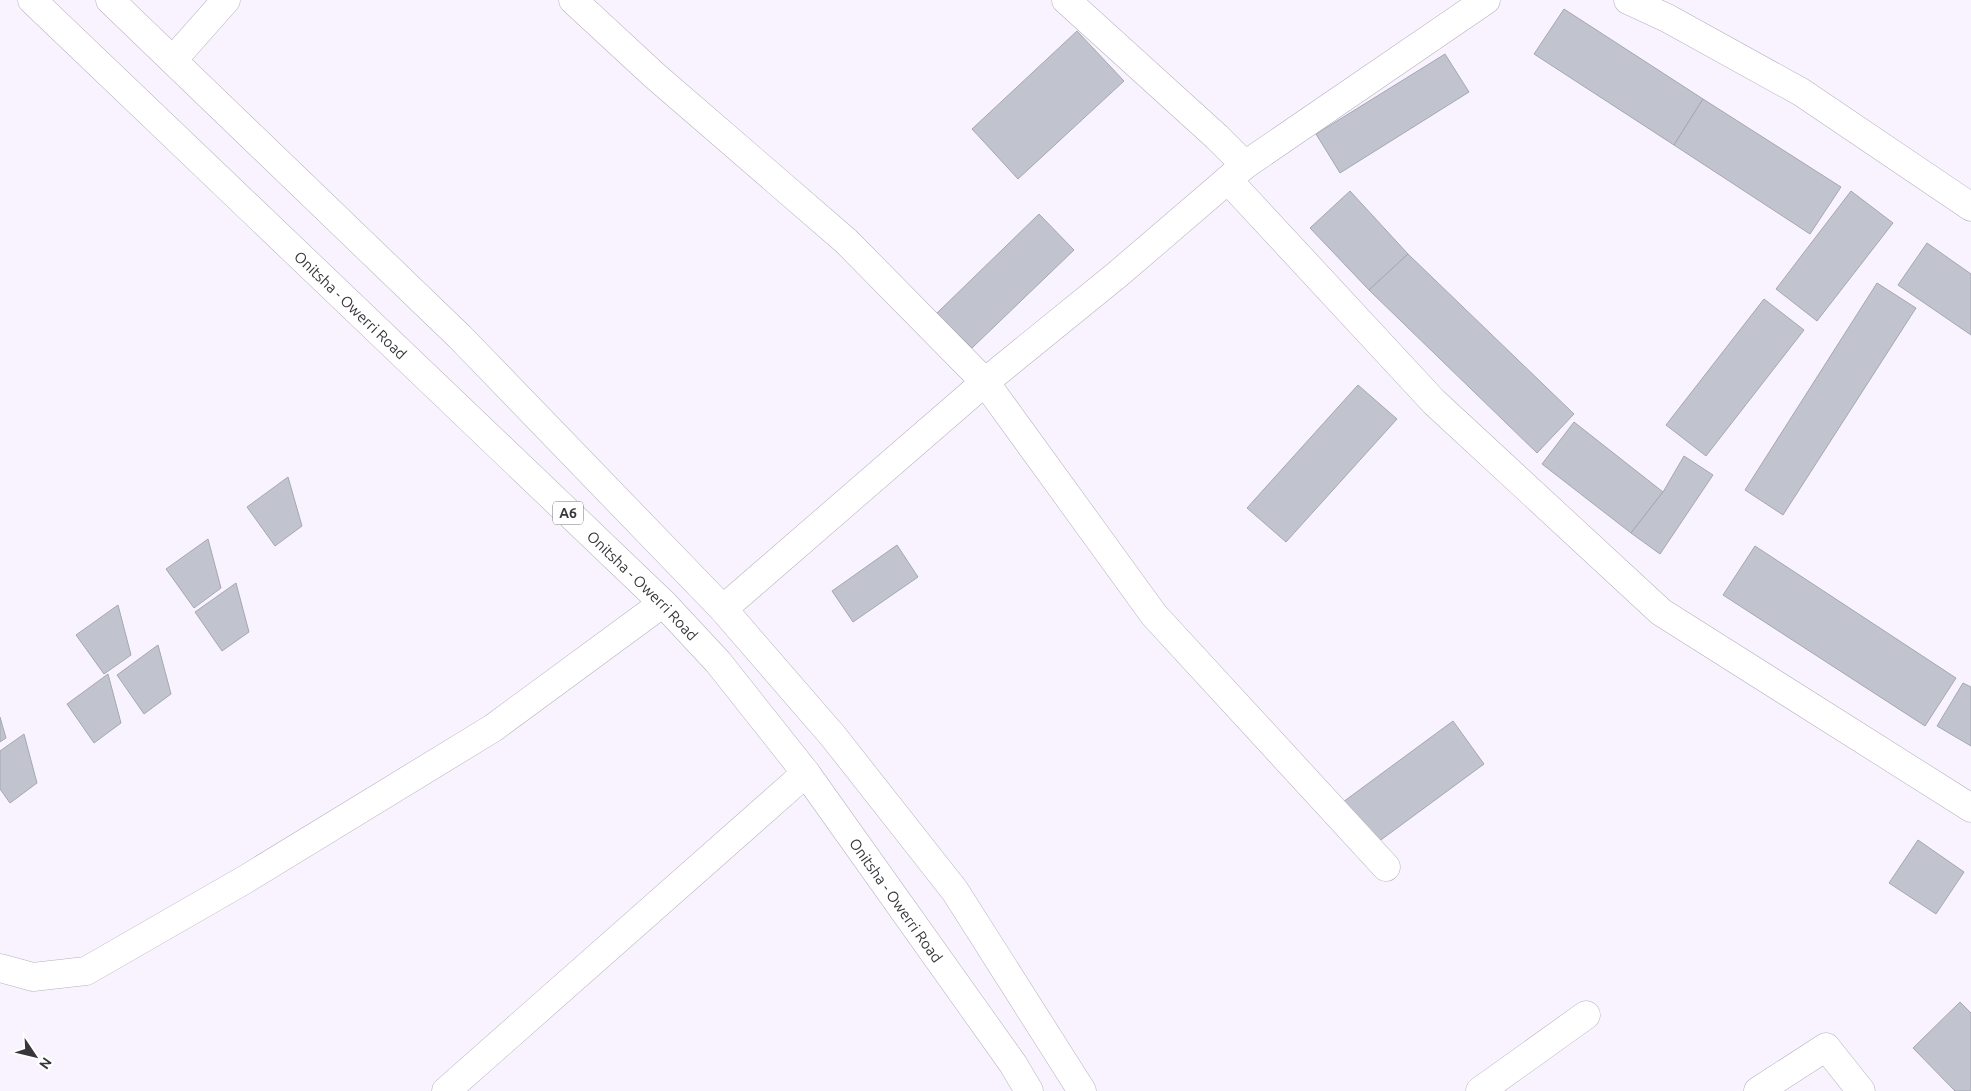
<svg xmlns="http://www.w3.org/2000/svg" width="1971" height="1091" viewBox="0 0 1971 1091" font-family="Ubuntu,sans-serif">
<style>
.building{fill:#c1c3ce;stroke:#a5a7b2}
.lines{fill:none;stroke-linecap:round;stroke-linejoin:round}
.minor-casing{stroke:#b6b1bc;stroke-width:29}
.highway-casing{stroke:#b6b1bc;stroke-width:29}
.minor{stroke:#fff;stroke-width:28}
.highway{stroke:#fff;stroke-width:28}
.labels{text-anchor:middle;dominant-baseline:central;stroke-width:5;stroke-linejoin:round;paint-order:stroke}
.shield{fill:#fff;stroke:#747276;stroke-width:1}
.shield-label{font-size:14px;font-weight:bold;fill:#38363b}
.street-label{font-size:15px;fill:#38363b;stroke:#fff}
</style>
<rect width="100%" height="100%" fill="#f8f3ff"/>
<g class="building">
<polygon points="1564,9 1703,99 1674,145 1534,54"/>
<polygon points="1077,31 1124,81 1018,179 972,129"/>
<polygon points="1445,54 1469,92 1340,173 1316,134"/>
<polygon points="1703,99 1841,187 1810,234 1674,145"/>
<polygon points="1350,191 1408,254 1369,290 1310,228"/>
<polygon points="1851,191 1893,223 1817,321 1776,289"/>
<polygon points="1039,214 1074,250 972,348 937,313"/>
<polygon points="1927,243 1971,274 1971,335 1898,285"/>
<polygon points="1408,254 1574,414 1537,453 1369,290"/>
<polygon points="1877,283 1916,308 1783,515 1745,490"/>
<polygon points="1764,299 1804,330 1706,456 1666,425"/>
<polygon points="1358,385 1397,419 1286,542 1247,508"/>
<polygon points="1574,422 1663,492 1631,533 1542,464"/>
<polygon points="1684,456 1713,475 1660,554 1631,533 1663,492"/>
<polygon points="288,477 302,526 275,546 247,507"/>
<polygon points="208,539 221,588 194,608 166,569"/>
<polygon points="897,545 918,577 853,622 832,591"/>
<polygon points="1755,546 1956,678 1925,726 1723,595"/>
<polygon points="236,583 249,632 222,651 195,612"/>
<polygon points="118,605 131,655 104,674 76,635"/>
<polygon points="158,645 171,694 144,714 117,675"/>
<polygon points="108,674 121,723 94,743 67,704"/>
<polygon points="1963,683 1971,687 1971,746 1937,726"/>
<polygon points="0,717 6,738 0,742"/>
<polygon points="1453,721 1484,764 1374,845 1343,802"/>
<polygon points="24,734 37,783 10,803 0,789 0,751"/>
<polygon points="1918,840 1964,872 1936,914 1889,883"/>
<polygon points="1960,1002 1971,1013 1971,1091 1955,1091 1913,1048"/>
</g>
<g class="lines">
<g class="minor-casing">
<g id="minor">
<polyline points="573,0 654,75 846,241 985,382 1154,615 1386,867"/>
<polyline points="1066,0 1217,137 1245,165"/>
<polyline points="1628,0 1667,18 1801,92 1971,207"/>
<polyline points="173,60 226,0"/>
<polyline points="1228,180 1434,402 1661,612 1971,808"/>
<polyline points="723,609 985,382 1118,274 1245,165 1486,0"/>
<polyline points="0,968 33,977 86,971 246,879 493,728 663,603"/>
<polyline points="446,1091 806,773"/>
<polyline points="1480,1091 1586,1015"/>
<polyline points="1758,1091 1826,1047 1861,1091"/>
</g>
</g>
<g class="highway-casing">
<g id="highway">
<path id="s1" d="M32,0L663,603L718,662L806,773L1013,1064L1029,1091"/>
<polyline points="110,0 460,337 723,609 833,736 955,891 1082,1091"/>
</g>
</g>
<use href="#minor" class="minor"/>
<use href="#highway" class="highway"/>
</g>
<g class="labels">
<rect class="shield" x="553" y="501.5" width="30" height="23" rx="4"/>
<g class="shield-label">
<text x="568" y="513">A6</text>
</g>
<g class="street-label">
<text stroke="none"><textPath href="#s1" startOffset="441">Onitsha - Owerri Road</textPath></text>
<text stroke="none"><textPath href="#s1" startOffset="846">Onitsha - Owerri Road</textPath></text>
<text stroke="none"><textPath href="#s1" startOffset="1251">Onitsha - Owerri Road</textPath></text>
</g>
</g>
<g transform="translate(35 1056) rotate(125)" stroke="#ffffff" stroke-width="4" paint-order="stroke">
<path d="M0-4L9 19L0 12L-9 19Z" fill="#38363b"/>
<text y="-8" font-size="14" font-weight="bold" text-anchor="middle" fill="#38363b">N</text>
</g>
</svg>
